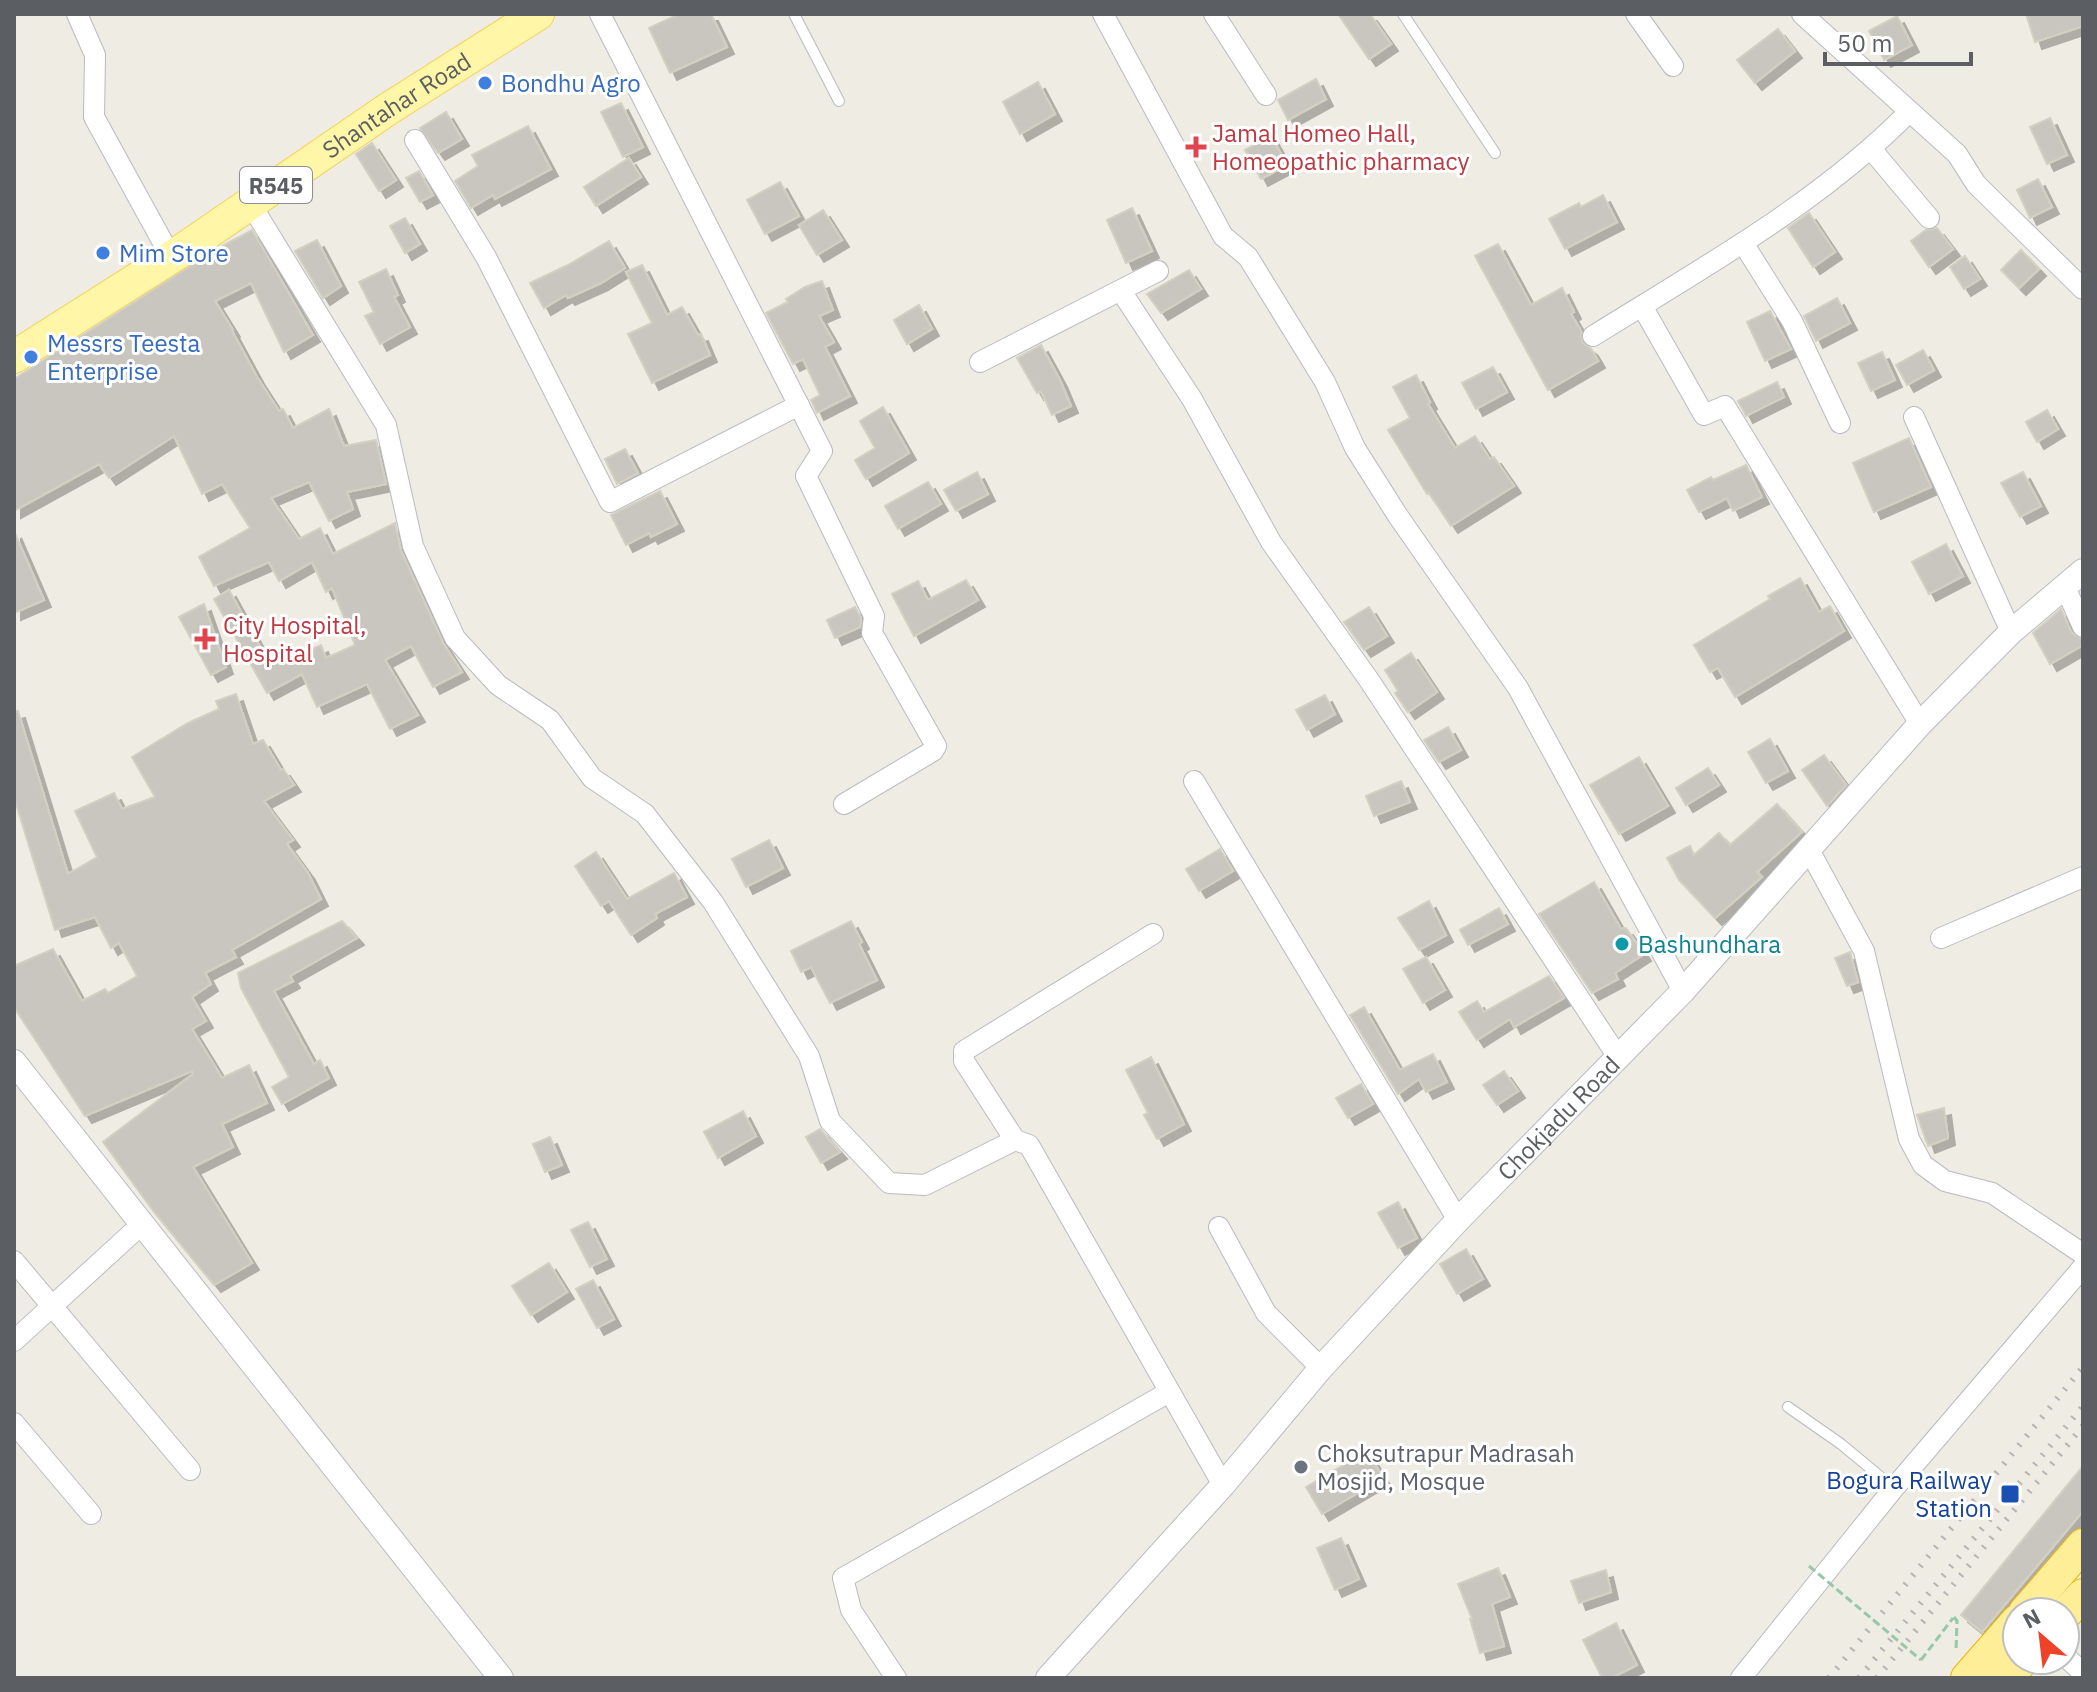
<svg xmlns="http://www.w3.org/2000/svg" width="2097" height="1692" viewBox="0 0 2097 1692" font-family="'IBM Plex Sans',sans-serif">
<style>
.building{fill:#c9c6c0;stroke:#d3cfc1;stroke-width:2;filter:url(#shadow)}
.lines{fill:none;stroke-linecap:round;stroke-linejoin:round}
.service-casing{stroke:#b8bbc0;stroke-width:12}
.minor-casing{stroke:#b8bbc0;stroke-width:22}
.tertiary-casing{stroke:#b8bbc0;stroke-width:26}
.primary-casing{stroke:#f5d155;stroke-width:34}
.trunk-casing{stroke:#f1b300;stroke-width:34}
.path{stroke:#97c8a8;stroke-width:3;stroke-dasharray:8 4;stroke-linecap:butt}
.service{stroke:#fff;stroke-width:10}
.minor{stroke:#fff;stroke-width:20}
.tertiary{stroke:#fff;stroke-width:24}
.primary{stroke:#fff6a7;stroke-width:32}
.trunk{stroke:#ffee98;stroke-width:32}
.rail{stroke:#b4b5b5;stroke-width:6;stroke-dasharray:2 10;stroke-linecap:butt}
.path-bridge{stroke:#97c8a8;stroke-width:3;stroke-dasharray:8 4;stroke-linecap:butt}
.shop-dot{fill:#3f7fe0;stroke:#fff;stroke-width:3}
.health-dot{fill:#e0444e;stroke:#fff;stroke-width:3}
.culture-dot{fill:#0f9aa8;stroke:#fff;stroke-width:3}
.worship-dot{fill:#6b7280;stroke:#fff;stroke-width:3}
.transit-dot{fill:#1a4fb4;stroke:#fff;stroke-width:3}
.labels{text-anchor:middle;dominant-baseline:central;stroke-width:6;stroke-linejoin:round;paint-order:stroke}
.shield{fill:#fff;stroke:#8c8f92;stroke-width:2}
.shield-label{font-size:22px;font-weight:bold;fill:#5b5f64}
.shop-label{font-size:24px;fill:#366cbe;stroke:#fff;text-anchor:start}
.street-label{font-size:24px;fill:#5b5f64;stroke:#fff}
.health-label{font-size:24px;fill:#be3a42;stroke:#fff;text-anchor:start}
.culture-label{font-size:24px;fill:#0d838f;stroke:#fff;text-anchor:start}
.worship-label{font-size:24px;fill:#5b616d;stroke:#fff;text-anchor:start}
.transit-label{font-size:24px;fill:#164399;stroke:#fff;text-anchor:end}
</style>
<defs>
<filter id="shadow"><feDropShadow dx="7" dy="7" stdDeviation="0" flood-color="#0004"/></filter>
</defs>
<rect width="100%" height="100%" fill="#eeece3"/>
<g class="building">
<polygon points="679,14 711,14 727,47 670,73 649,28"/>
<polygon points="1338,14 1370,14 1391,44 1369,59"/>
<polygon points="2026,14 2083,14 2083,26 2035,42"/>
<polygon points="1897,16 1912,45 1884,60 1869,31"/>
<polygon points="1778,29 1795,51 1755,83 1737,60"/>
<polygon points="1316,79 1326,99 1288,120 1278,100"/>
<polygon points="1038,82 1055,114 1020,134 1003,102"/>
<polygon points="621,103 643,147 623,157 601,112"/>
<polygon points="446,112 462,139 438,153 420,128"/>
<polygon points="2050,118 2067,155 2047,164 2030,127"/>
<polygon points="528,126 551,169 495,199 493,195 471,208 455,181 478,166 472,155"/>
<polygon points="1271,136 1287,165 1261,179 1245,150"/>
<polygon points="372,143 396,180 379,191 356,154"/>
<polygon points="629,158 641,177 596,206 584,187"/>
<polygon points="419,171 433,195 420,202 406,178"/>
<polygon points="2038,179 2052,207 2030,218 2017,190"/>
<polygon points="780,182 799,216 765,234 747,200"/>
<polygon points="1603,195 1617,222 1565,249 1549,219 1579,203 1581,207"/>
<polygon points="1132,208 1152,251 1126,263 1107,220"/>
<polygon points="823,210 842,240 817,255 799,225"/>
<polygon points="1809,213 1835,252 1813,267 1788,228"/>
<polygon points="405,218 420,244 405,253 390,226"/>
<polygon points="1937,228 1953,249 1929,267 1911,241 1926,230"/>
<polygon points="252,230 313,335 284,352 251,283 215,301 233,330 232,331 257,377 279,411 283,409 293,428 329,409 344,446 376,440 386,484 347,492 353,509 329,521 309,482 271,498 299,539 320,528 333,554 395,523 401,551 443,643 462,672 433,687 411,646 385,660 418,715 390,729 367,684 317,707 302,674 267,693 214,599 229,590 270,665 280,660 282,663 321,645 326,658 355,645 332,588 326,592 312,562 279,581 269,562 214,586 199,557 250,528 222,484 202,494 174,436 109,478 99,464 14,511 14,379 222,246"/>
<polygon points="317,240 341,286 323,298 295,251"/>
<polygon points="609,241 625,268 601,283 568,298 566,295 544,308 530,283 568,265"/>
<polygon points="1498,244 1531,305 1562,288 1574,312 1571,314 1581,331 1582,342 1591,349 1598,361 1548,390 1475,256"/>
<polygon points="2021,250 2039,269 2019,288 2001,270"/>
<polygon points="1965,256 1980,279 1964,289 1950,267"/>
<polygon points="642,265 667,315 682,307 698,335 701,334 710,355 652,383 628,334 652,323 626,272"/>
<polygon points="386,269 398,295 394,297 410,327 380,344 365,316 374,312 359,282"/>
<polygon points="1189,270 1201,289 1161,313 1147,294"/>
<polygon points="822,281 833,310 819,316 834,342 825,347 850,396 817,413 811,400 820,395 803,359 793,364 766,313 788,302 786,299 805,287"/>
<polygon points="1837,298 1850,323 1816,341 1804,316"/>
<polygon points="919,305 932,329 907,344 894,320"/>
<polygon points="1770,311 1791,349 1765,361 1747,322"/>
<polygon points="1041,345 1060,380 1071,406 1052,415 1041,391 1037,393 1017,358"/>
<polygon points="1923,350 1934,370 1907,385 1896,365"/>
<polygon points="1882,352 1895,380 1871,391 1858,363"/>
<polygon points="1493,367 1507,392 1476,409 1462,383"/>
<polygon points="1416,375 1430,402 1428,404 1455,448 1475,436 1490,459 1494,457 1514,486 1451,526 1429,493 1427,494 1388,430 1410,418 1393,387"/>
<polygon points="1777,382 1784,397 1746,416 1738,401"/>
<polygon points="883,407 909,453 866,479 855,460 875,448 860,421"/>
<polygon points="2047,410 2058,429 2037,442 2026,422"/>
<polygon points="1909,438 1931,487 1874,512 1853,463"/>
<polygon points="625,449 638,473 617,484 605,459"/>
<polygon points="1746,465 1762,497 1733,511 1727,498 1699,512 1687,490 1711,477 1713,480"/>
<polygon points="977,472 988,494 956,511 944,490"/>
<polygon points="2023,472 2041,506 2020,517 2001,483"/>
<polygon points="928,482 941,504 898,529 885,506"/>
<polygon points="660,491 677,524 651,537 649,533 626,545 611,515"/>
<polygon points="14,531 44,600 14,613"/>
<polygon points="1946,544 1963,576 1929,594 1912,562"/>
<polygon points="1800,578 1819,612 1830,606 1844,631 1735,697 1718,668 1710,672 1694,645 1770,599 1768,596"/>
<polygon points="966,580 978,600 914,636 892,594 918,581 928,600"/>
<polygon points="204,604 226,667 211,675 179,617"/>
<polygon points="855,607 861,618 860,627 835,638 827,620"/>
<polygon points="1369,607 1387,636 1364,650 1344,622"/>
<polygon points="2061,609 2071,632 2082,640 2083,645 2050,664 2033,633"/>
<polygon points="1411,653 1437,692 1408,712 1395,693 1398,691 1385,670"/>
<polygon points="236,694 253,744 263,740 281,770 283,769 294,785 264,801 293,840 287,844 308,873 321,899 232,950 236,957 205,973 211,984 192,997 206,1021 192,1029 222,1078 249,1065 267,1103 222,1124 233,1147 193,1167 252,1263 214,1285 154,1212 103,1142 193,1074 192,1071 85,1116 14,1007 14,966 53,949 82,1001 105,989 108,993 137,976 119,943 111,948 95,917 55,930 14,797 14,712 18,711 68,874 97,857 75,811 114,793 122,809 155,797 132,757 188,723 219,709 216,701"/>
<polygon points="1325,695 1335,714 1307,730 1296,710"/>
<polygon points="1448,727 1461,750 1439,762 1424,740"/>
<polygon points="1770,739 1788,771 1766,783 1748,752"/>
<polygon points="1824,755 1846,785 1827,806 1802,770"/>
<polygon points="1639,757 1668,806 1619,834 1590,785"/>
<polygon points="1708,768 1719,785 1686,805 1676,788"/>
<polygon points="1401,781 1410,802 1374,816 1366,796"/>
<polygon points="1777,804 1802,832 1757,872 1762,877 1715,918 1679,880 1667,858 1690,846 1694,855 1719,833 1730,845"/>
<polygon points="769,840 783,868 746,887 732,859"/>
<polygon points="1220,849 1233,871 1199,891 1186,869"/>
<polygon points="596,852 627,899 674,873 687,897 655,914 657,918 631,935 609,901 601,906 575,866"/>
<polygon points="1594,882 1621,929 1626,928 1644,954 1615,973 1618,979 1592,993 1539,914"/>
<polygon points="1429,901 1446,935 1419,950 1398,918"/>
<polygon points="1499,908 1508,924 1468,945 1460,930"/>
<polygon points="342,921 357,938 290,976 293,981 274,991 314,1064 320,1060 329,1078 282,1104 272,1087 289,1077 241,988 238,973"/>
<polygon points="851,921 862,942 859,944 877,980 830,1003 811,967 801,972 791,951"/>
<polygon points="1850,952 1858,982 1847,986 1835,958"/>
<polygon points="1426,957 1445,990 1423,1003 1403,969"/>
<polygon points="1549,976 1564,998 1514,1027 1510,1019 1477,1040 1459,1012 1477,1001 1484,1012"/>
<polygon points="1364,1007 1400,1070 1433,1054 1447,1082 1426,1092 1419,1079 1398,1094 1350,1015"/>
<polygon points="1151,1057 1184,1124 1157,1139 1144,1115 1148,1113 1126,1070"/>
<polygon points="1504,1071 1518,1091 1497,1105 1483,1085"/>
<polygon points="1361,1084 1373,1104 1348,1118 1336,1098"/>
<polygon points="1944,1108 1948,1138 1928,1146 1917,1115"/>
<polygon points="743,1111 756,1136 718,1158 704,1132"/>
<polygon points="820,1129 840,1152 821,1163 806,1137"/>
<polygon points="550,1137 562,1165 545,1172 533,1144"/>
<polygon points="1398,1202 1417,1238 1398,1248 1378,1213"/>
<polygon points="588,1222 607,1259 590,1267 571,1230"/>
<polygon points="1466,1249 1483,1279 1457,1294 1440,1264"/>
<polygon points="549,1263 567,1292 531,1315 512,1286"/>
<polygon points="593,1280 614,1319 597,1328 576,1289"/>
<polygon points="1367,1451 1383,1478 1322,1514 1306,1487"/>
<polygon points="2083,1466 2083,1511 1982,1632 1961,1615"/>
<polygon points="1341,1538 1359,1579 1335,1590 1317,1548"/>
<polygon points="1498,1568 1510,1597 1492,1604 1504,1646 1480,1653 1470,1619 1472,1619 1458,1584"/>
<polygon points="1606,1570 1611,1592 1579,1603 1571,1581"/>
<polygon points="1616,1623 1637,1665 1611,1678 1602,1678 1583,1640"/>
</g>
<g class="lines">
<g class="service-casing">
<g id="service">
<polyline points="794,14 839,101"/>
<polyline points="1403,14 1495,153"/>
<polyline points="1788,1407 1841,1444 1894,1488"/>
</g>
</g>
<g class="minor-casing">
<g id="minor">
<polyline points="77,14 95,55 94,117 171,257"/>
<polyline points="600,14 822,451 806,476 874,616 872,633 936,746 933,751 844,804"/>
<polyline points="1103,14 1223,236 1248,257 1325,382 1355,448 1398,516 1518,688 1683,991"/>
<polyline points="1214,14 1266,95"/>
<polyline points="1636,14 1673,66"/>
<polyline points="1802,14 1957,154 1976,184 2083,289"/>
<polyline points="415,140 486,257 610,502 799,405"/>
<polyline points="1872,150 1929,218"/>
<polyline points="250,203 386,425 413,546 455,638 498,685 550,720 592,778 645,814 713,902 809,1056 830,1121 889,1183 925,1185 1015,1140 1029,1145 1223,1485"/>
<polyline points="1743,243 1792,321 1840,423"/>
<polyline points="1121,291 1192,399 1271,542 1369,680 1618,1057"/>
<polyline points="1642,306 1704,415 1725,406 1920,724"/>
<path d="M1593,336C1702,268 1818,204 1909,112"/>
<polyline points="980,362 1158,271"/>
<polyline points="1914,417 2011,632"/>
<polyline points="2065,587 2083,627"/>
<polyline points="1194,781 1458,1220"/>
<polyline points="1808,848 1864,951 1909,1139 1923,1165 1945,1181 1992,1193 2083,1254"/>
<polyline points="1941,938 2083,877"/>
<polyline points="1015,1140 964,1061 964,1051 1153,934"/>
<polyline points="1219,1227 1266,1313 1321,1368"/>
<polyline points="14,1261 190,1470"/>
<polyline points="14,1341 143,1223"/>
<polyline points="14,1423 91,1514"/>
<polyline points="2065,1656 2083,1673"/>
<polyline points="896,1678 851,1610 843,1578 1169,1392"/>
<polyline points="1741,1678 1894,1488 2083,1267"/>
</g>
</g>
<g class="tertiary-casing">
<g id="tertiary">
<polyline points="14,1062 501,1678"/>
<path id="s1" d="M1048,1678L1223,1485L1321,1368L1458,1220L1683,991L1920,724L2011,632L2083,571"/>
</g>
</g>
<g class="primary-casing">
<g id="primary">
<path id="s2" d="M14,357L178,253L388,109L538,14"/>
</g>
</g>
<g class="trunk-casing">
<g id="trunk">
<polyline points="2025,1612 2083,1545"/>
<polyline points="2065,1614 2083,1595"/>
<polyline points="1967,1678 2017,1621"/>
<polyline points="2006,1678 2023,1660"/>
</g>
</g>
<g class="path">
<polyline points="1954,1617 1957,1621 1956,1652"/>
<polyline points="1921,1660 1953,1618"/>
</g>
<use href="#service" class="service"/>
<use href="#minor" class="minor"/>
<use href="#tertiary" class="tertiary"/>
<use href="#primary" class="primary"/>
<use href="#trunk" class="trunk"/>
<g class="rail">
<polyline points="1829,1678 2083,1367"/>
<polyline points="1859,1678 2083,1406"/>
<polyline points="1877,1678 2083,1426"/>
</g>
<polyline class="path-bridge" points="1809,1566 1921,1660"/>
</g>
<g class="shop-dot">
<circle cx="485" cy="83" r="8"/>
<circle cx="103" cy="253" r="8"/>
<circle cx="31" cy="357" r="8"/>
</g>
<g class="health-dot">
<path d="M1192 135h8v8h8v8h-8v8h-8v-8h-8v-8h8z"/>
<path d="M201 627h8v8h8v8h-8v8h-8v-8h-8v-8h8z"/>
</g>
<circle class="culture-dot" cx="1622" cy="944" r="8"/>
<circle class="worship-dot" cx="1301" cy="1467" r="8"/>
<rect class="transit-dot" x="2000" y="1484" width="20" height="20" rx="4"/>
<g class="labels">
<rect class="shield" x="240" y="167" width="72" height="36" rx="6"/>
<g class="shield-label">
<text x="276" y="185">R545</text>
</g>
<g class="shop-label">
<text x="501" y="83">Bondhu Agro</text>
<text x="119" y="253">Mim Store</text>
<text x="47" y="343">Messrs Teesta<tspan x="47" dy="28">Enterprise</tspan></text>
</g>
<g class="street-label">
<text stroke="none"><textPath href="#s2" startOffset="458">Shantahar Road</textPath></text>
<text stroke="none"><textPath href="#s1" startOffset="758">Chokjadu Road</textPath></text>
</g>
<g class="health-label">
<text x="1212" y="133">Jamal Homeo Hall,<tspan x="1212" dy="28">Homeopathic pharmacy</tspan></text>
<text x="223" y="625">City Hospital,<tspan x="223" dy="28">Hospital</tspan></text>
</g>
<g class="culture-label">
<text x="1638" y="944">Bashundhara</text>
</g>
<g class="worship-label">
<text x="1317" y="1453">Choksutrapur Madrasah<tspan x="1317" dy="28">Mosjid, Mosque</tspan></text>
</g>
<g class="transit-label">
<text x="1992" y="1480">Bogura Railway<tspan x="1992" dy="28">Station</tspan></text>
</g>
</g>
<rect width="2097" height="1692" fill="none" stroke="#5b5f64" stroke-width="32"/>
<g transform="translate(2041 1636) rotate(332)"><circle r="38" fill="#ffffff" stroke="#bdbfc1" stroke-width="2"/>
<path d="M0-6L14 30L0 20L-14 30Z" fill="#ee4329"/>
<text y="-12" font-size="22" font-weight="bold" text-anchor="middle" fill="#5b5f64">N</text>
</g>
<path d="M1825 52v12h146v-12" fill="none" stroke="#5b5f64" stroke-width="4"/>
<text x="1837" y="52" font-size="24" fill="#5b5f64" stroke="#ffffff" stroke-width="6" paint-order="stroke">50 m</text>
</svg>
